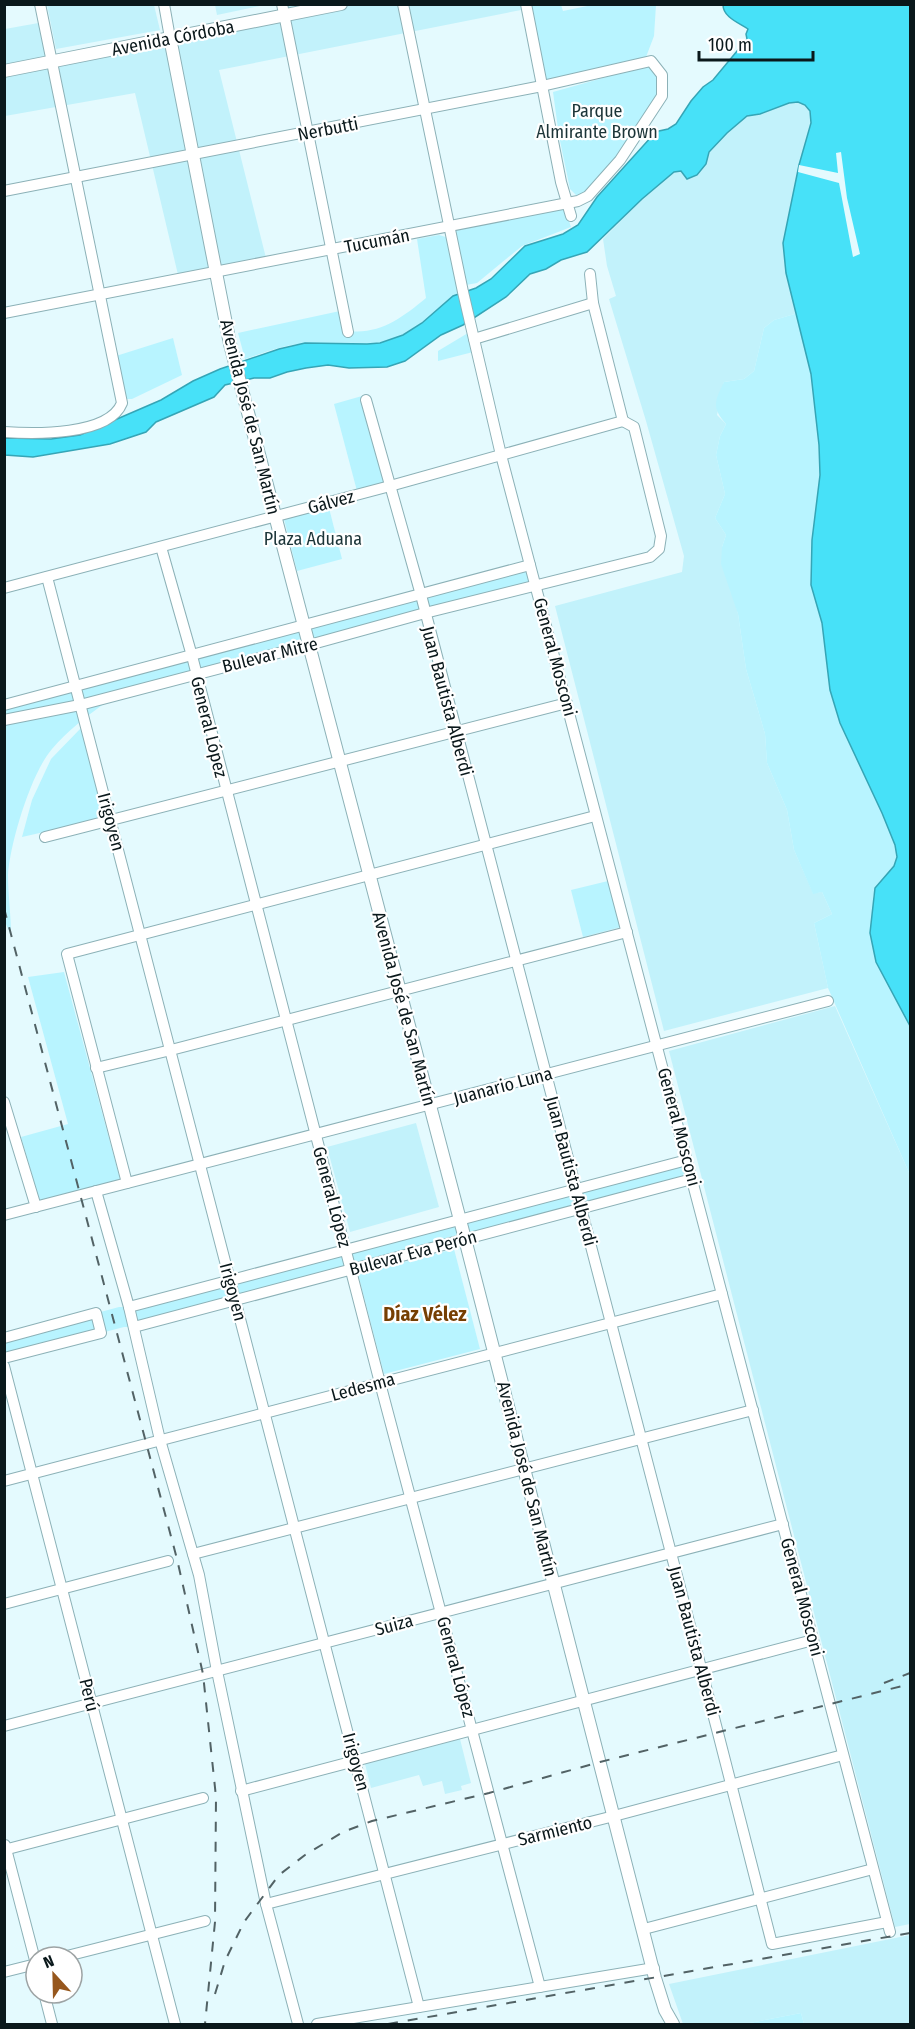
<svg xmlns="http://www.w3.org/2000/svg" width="915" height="2029" viewBox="0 0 915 2029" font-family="'Fira Sans Condensed',sans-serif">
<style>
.built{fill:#c2f2fb}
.green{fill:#b8f4ff}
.water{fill:#47e1f8;stroke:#35a5b6;stroke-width:1.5}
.pier{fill:#e4fafe}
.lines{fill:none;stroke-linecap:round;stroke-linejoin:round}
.minor-casing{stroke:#8cb1b7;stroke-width:12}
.major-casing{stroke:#8cb1b7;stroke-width:14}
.minor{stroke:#fff;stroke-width:10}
.major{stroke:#fff;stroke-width:12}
.rail{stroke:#526265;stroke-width:2;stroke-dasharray:10 10;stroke-linecap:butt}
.labels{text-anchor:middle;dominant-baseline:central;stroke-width:4.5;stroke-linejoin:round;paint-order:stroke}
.street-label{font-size:18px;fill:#0a181b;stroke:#fff}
.park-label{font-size:18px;fill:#1b3438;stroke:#fff}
.neighbourhood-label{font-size:20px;font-weight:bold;fill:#763f03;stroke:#fff}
</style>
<rect width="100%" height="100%" fill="#e4fafe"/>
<g class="built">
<polygon points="47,5 154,5 160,30 56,49"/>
<polygon points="215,5 215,4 264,5 217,15"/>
<polygon points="282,5 521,5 521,10 219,70 267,262 179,279 135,93 5,116 5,29 44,22 52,61 284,16"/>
<polygon points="798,102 805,105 810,111 811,123 799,165 783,243 786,273 798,313 774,320 764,328 754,371 744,379 724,382 717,415 726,424 720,436 716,455 725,494 715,518 726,535 722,547 738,614 746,669 765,734 767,763 787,810 794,850 813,893 822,892 832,914 814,923 828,988 664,1031 555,606 682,572 684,556 646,421 609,299 616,296 607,266 603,239 642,199 674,172 706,164 709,152 727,133 747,116 760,114 789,103"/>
<polygon points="835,1006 910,1175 910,1924 895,1927 669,1051"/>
<polygon points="416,1123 439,1207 350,1232 327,1147"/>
<polygon points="460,1739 471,1783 461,1786 462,1790 445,1794 442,1781 423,1786 419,1775 371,1788 365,1764"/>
<polygon points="910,1935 910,2024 804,2024 801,2013 744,2024 683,2024 669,1984"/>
</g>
<g class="green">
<polygon points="530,5 561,5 563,11 592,5 656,5 654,36 646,57 545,81"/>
<polygon points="649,65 660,76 662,96 640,129 589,191 578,197 570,189 559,136 553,92"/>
<polygon points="564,206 571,227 522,246 477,283 466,285 453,231"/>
<path d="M439,235L449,238L461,294C438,307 420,328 396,338C367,350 334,343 304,344C285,344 264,353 245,359L238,333L340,311L343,330C377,337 402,318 426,298L417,239Z"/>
<path d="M798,313L811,374L819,445L820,475L812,540L811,585L822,623L828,676L840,723L882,813L895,845L897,857L894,866L875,888L873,898L888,983L910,1026V1175L828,988L814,923L832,914L822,892L813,894L794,850L787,810L767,763L765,734L746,669L738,614L721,564L722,547L726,535L715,518L725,494L716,455L720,436L726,424C711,407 715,401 724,382L744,379L754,371L764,328L774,320Z"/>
<polygon points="468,333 473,352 438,361 438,351"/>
<polygon points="173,338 182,375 132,399 125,399 116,356"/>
<polygon points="362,396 385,482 357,491 334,404"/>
<polygon points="329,508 342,559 297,571 284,519"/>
<path d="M530,565L535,586L105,703C86,717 67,731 52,749C31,773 10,843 8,875C8,894 11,915 11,935L4,920V705Z"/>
<polygon points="81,728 106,818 22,837 32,800 51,759"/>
<polygon points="608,881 621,927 583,937 571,890"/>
<polygon points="64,972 120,1179 40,1202 21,1137 68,1124 28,977"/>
<polygon points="687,1160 692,1179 134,1327 124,1327 5,1358 5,1338 119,1307 129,1307"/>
<polygon points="454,1249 480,1349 384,1374 358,1274"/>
<polygon points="801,2013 804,2024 744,2024"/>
</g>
<path class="water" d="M723,5H910V1026L876,962L870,933L875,888L894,866L897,857L895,845L882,813L840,723L830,690L822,623L811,585L812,540L820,475L819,445L811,374L786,273L783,243L799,165L811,123L810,111L805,105L798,102L789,103L760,114L747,116L727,133L709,152L706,164L697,175L687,179L681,171L674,172L642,199L587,252L561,260L546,269L530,274L506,297L463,325L441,335L405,361L387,367L349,368L328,365L306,368L287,372L270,378H254L225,385L214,397L156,422L146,432L110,444L33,457L5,455V438L51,439L80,435L161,400L193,381L220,369L279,349L305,343L367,344L380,343L403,335L422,323L453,296L476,288L491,279L525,246L563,234L578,225L597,197L652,136L659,131L668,129L676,124L691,101L703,87L713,80L747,39L746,34L748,29C739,23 723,17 723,5Z"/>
<polygon class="pier" points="841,152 847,198 860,254 853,257 839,183 798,172 799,165 838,173 836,153"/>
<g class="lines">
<g class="minor-casing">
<g id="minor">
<polyline points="164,4 170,38"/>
<polyline points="282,4 348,332"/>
<polyline points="403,4 463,292 501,455 890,1932"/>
<polyline points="526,4 561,182 571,216"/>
<polyline points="4,191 542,86 651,61 662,75 662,96 620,160 588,196 578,201 4,313"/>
<polyline points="590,274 593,303 623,421"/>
<polyline points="474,339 593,303"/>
<polyline points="366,400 421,595 718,1733 772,1944 887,1922"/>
<path d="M4,432C34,434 109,436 122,403L40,4"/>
<polyline points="161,547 192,656 380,1383 540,1987"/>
<path d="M47,577C171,1054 297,1530 419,2007"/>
<polyline points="4,588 390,486 623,421"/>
<polyline points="4,705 530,565"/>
<polyline points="4,720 80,705 309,645 425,613 650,557 659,549 661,536 634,427 623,421"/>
<polyline points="45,837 567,703"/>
<polyline points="96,1068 171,1050 627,932"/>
<polyline points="4,1102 36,1207"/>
<polyline points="127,1183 67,954 595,816"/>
<polyline points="96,1191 129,1307 160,1440 199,1575 217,1671 266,1904 298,2024"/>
<polyline points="4,1215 828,1001"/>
<polyline points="129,1307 687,1160"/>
<polyline points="134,1327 692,1179"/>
<polyline points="4,1338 96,1313 101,1333 4,1358"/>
<polyline points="4,1366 175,2024"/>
<polyline points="4,1481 722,1294"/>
<polyline points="193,1554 753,1410"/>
<polyline points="4,1604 168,1561"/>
<polyline points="4,1726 783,1524"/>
<polyline points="241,1791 813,1640"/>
<polyline points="5,1845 36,1964"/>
<polyline points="4,1850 203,1798"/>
<polyline points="266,1904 614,1816 843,1755"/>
<polyline points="644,1929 873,1869"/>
<polyline points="63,1957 205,1921"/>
<polyline points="4,1972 36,1964"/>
<polyline points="44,1993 52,2024"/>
<polyline points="317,2024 654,1968"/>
</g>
</g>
<g class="major-casing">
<g id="major">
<polyline points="170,38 230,344 465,1239 655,1978 665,2010 673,2024"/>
<polyline points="4,71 341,4"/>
</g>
</g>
<use href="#minor" class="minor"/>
<use href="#major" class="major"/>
<g class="rail">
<polyline points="4,908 177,1559 203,1674 216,1797 215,1922 205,2024"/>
<polyline points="884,1683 910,1673"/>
<polyline points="215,1994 225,1961 244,1922 279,1875 305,1855 343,1832 372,1821 489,1793 600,1762 910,1684"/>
<polyline points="388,2024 910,1933"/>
</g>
</g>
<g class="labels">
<g class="street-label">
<text transform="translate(173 38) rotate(-11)">Avenida Córdoba</text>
<text transform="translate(328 129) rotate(-11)">Nerbutti</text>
<text transform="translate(377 241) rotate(-11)">Tucumán</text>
<text transform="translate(250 417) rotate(76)">Avenida José de San Martín</text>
<text transform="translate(331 502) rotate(-15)">Gálvez</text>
<text transform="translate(270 655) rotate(-14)">Bulevar Mitre</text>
<text transform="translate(555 657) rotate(75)">General Mosconi</text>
<text transform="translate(447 701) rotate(75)">Juan Bautista Alberdi</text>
<text transform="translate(209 727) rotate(76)">General López</text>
<text transform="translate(111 822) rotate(75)">Irigoyen</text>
<text transform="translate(404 1009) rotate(75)">Avenida José de San Martín</text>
<text transform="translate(503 1086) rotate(-15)">Juanario Luna</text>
<text transform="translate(679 1127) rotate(75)">General Mosconi</text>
<text transform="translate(571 1171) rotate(75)">Juan Bautista Alberdi</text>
<text transform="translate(332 1197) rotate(75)">General López</text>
<text transform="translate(413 1253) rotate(-15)">Bulevar Eva Perón</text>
<text transform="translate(233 1292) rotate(75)">Irigoyen</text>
<text transform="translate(363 1387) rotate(-15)">Ledesma</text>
<text transform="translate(527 1479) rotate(76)">Avenida José de San Martín</text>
<text transform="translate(802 1597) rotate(75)">General Mosconi</text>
<text transform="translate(394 1625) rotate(-15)">Suiza</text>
<text transform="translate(694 1641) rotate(75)">Juan Bautista Alberdi</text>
<text transform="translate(456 1667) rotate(75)">General López</text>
<text transform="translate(89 1695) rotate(76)">Perú</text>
<text transform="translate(356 1762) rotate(75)">Irigoyen</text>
<text transform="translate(555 1831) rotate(-14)">Sarmiento</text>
</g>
<g class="park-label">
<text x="597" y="111">Parque<tspan x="597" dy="21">Almirante Brown</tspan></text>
<text x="313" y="539">Plaza Aduana</text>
</g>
<g class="neighbourhood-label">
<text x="425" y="1314">Díaz Vélez</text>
</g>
</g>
<rect width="915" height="2029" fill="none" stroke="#0a181b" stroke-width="12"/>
<g transform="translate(54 1975) rotate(338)"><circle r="28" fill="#ffffff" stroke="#9da3a4" stroke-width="1.5"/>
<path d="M0-4.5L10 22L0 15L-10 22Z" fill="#96571d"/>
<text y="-9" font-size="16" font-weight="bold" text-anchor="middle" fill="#0a181b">N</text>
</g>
<path d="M699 51v9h114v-9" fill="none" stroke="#0a181b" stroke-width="3"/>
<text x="708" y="51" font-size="18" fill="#0a181b" stroke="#ffffff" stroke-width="4.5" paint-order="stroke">100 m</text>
</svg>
